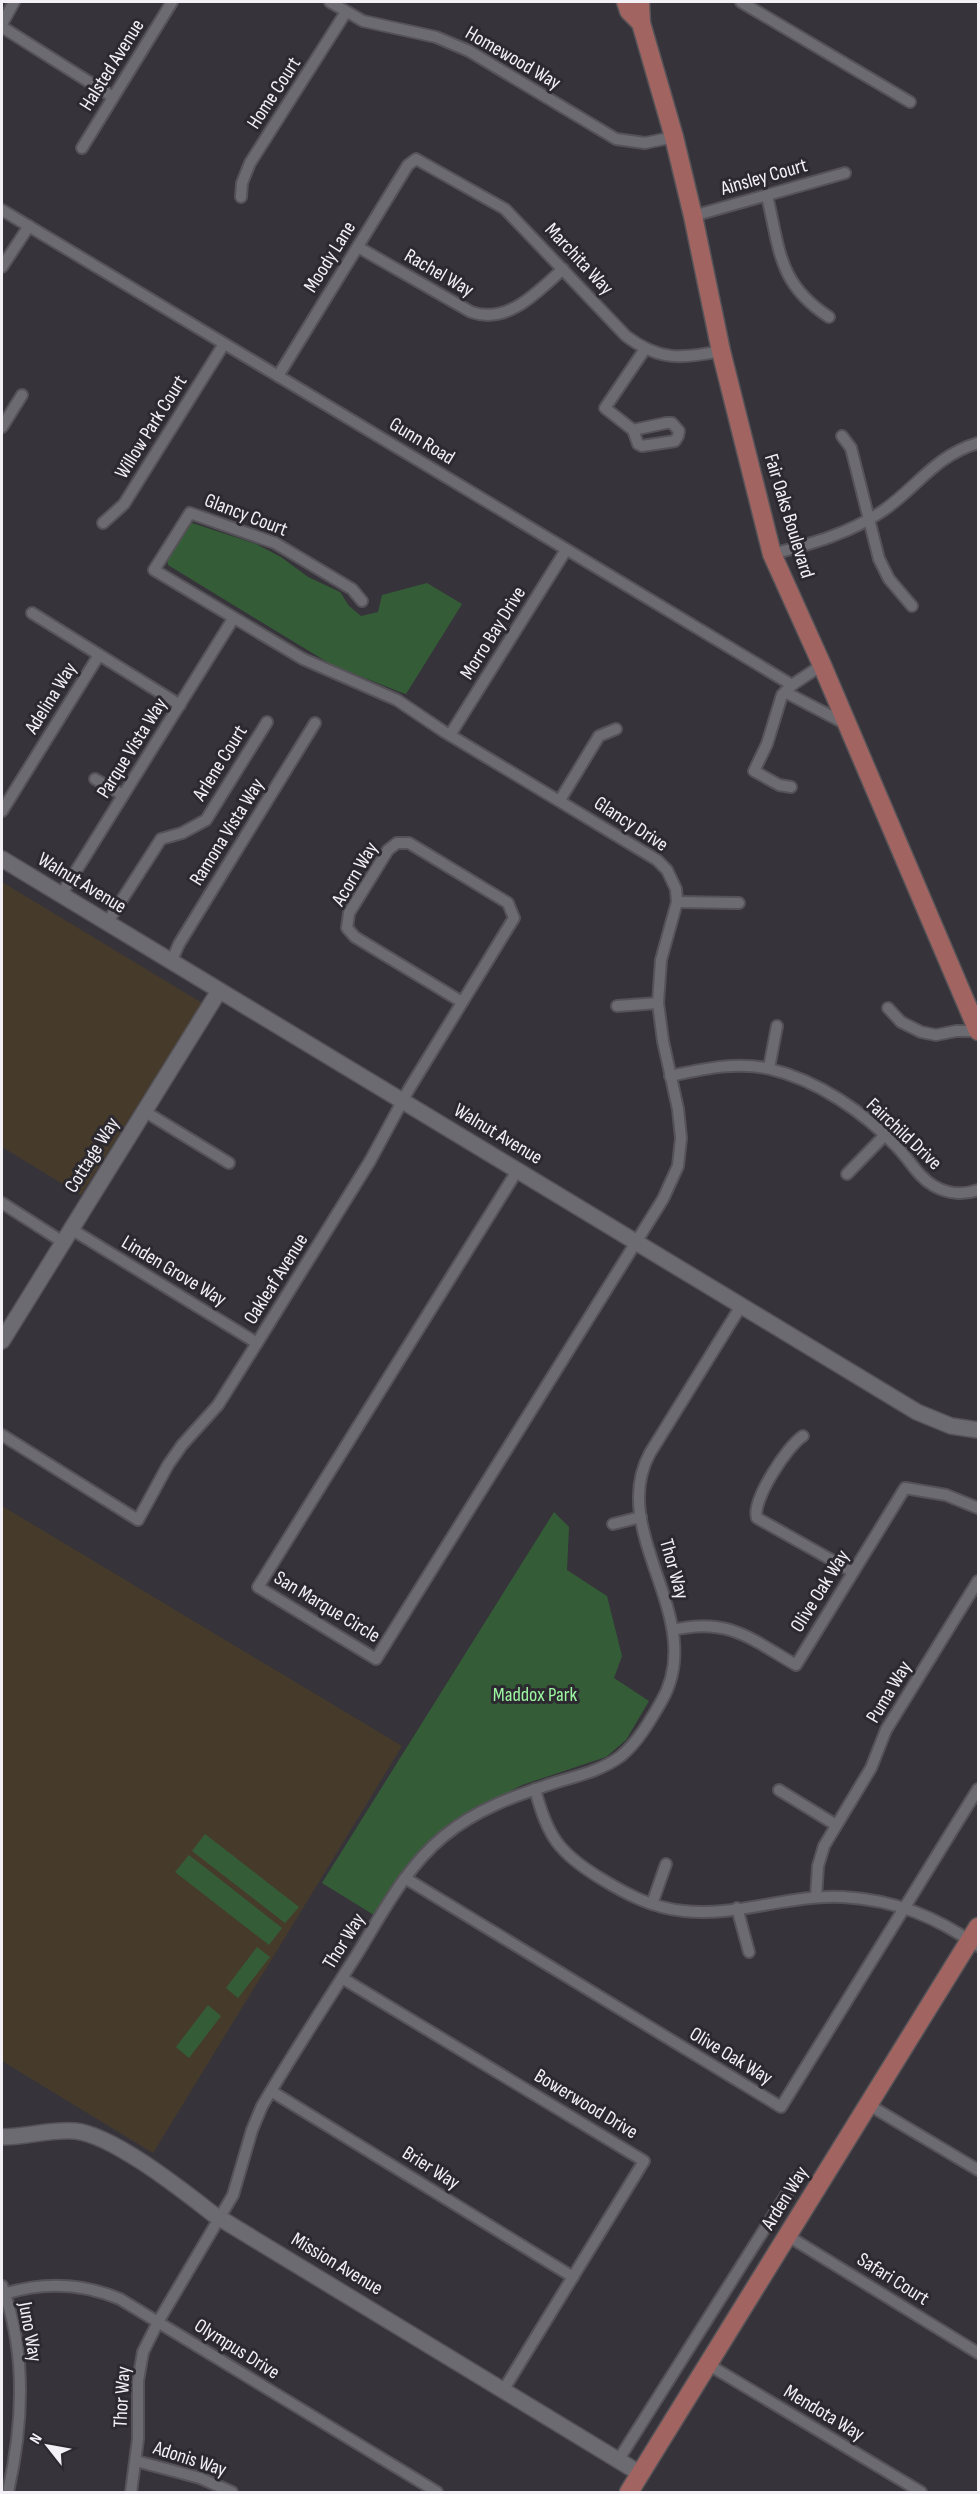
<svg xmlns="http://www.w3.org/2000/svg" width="980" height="2494" viewBox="0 0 980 2494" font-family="'Sofia Sans Condensed',sans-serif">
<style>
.education{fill:#463b2b}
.green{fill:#345d37}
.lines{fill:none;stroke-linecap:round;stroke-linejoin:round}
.street-casing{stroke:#555358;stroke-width:14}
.secondary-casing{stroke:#555358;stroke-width:18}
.primary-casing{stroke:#555358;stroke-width:21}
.street{stroke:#6d6b72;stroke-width:10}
.secondary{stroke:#6d6b72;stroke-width:15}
.primary{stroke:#a26461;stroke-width:18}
.labels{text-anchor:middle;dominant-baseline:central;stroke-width:6;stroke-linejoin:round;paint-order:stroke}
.street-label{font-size:20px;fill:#f3f1f6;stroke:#2c2a30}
.park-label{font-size:20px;fill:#9cf6a2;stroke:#2c2a30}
</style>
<rect width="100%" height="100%" fill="#36343a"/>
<g class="education">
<polygon points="2,882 202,1003 81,1195 2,1147"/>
<polygon points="2,1506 402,1746 153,2153 2,2061"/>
</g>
<g class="green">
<path d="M192,523L256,544L281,557L308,577L340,592L349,606L361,616L378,612L382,595L427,583L462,604L406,694L400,692L332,665L168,565C165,550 181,532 192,523Z"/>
<polygon points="554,1512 569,1527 567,1570 607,1596 622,1656 614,1678 649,1701 626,1740 606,1757 522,1785 451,1822 416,1856 394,1882 374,1915 322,1883"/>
<polygon points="205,1834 299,1907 285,1923 192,1851"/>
<polygon points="189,1855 282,1928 269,1945 175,1872"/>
<polygon points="257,1947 270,1957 238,1998 226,1988"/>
<polygon points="208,2005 221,2016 189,2058 176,2047"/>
</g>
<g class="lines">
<g class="street-casing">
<g id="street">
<polyline points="330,2 363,21 436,37 469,51 616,139 645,143 674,137"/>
<polyline points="741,2 910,102"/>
<polyline points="2,24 14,2"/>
<polyline points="2,27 113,97"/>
<polyline points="82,148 172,2"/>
<path d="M767,196C780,250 778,284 829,317"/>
<polyline points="241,197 242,183 250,163 346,12"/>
<polyline points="2,210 792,685 822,665"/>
<polyline points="693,216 845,173"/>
<path d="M358,247L471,312C508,325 537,292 563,269"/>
<polyline points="2,267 29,226"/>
<path d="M278,376L408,165L416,159L505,209L626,336C659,361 682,359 721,351"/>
<polygon points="666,423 672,423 679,431 678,436 675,441 642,446 638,444 633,430"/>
<polyline points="2,427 22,395"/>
<polyline points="633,430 605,408 645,349"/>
<polyline points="842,436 851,448 879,559 889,579 912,606"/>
<polyline points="103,523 124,504 224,344"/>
<path d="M772,554C811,544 851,533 884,510C919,485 935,456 978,443"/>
<polyline points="362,601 352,589 275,543 190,513 154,570 303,659 397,700 443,731 657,860 667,870 676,889 677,902 661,960 658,1003 663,1041 678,1109 681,1138 678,1166 663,1199 376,1659 258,1587 517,1171"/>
<polyline points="32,613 180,705"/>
<polyline points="785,692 846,724"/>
<polyline points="450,735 566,550"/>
<polyline points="95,779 123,795"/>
<polyline points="791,787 779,785 754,771 767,744 782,695 792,685"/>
<polyline points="560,800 599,736 616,729"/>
<polyline points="2,811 99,655"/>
<polyline points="61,895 233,619"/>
<polyline points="677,902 739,903"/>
<polyline points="107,923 161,839 182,833 206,820 267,722"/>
<polyline points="171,962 179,944 315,723"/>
<polyline points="617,1006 658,1003"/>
<polyline points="888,1008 901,1022 921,1032 936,1035 956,1031 978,1031"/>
<polyline points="769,1068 777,1026"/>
<path d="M670,1076C703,1069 737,1061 770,1069C817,1080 864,1112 897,1147C910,1160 918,1177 934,1186C948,1194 964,1195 978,1190"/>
<polyline points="144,1111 229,1163"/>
<polyline points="847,1174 885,1135"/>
<polyline points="2,1203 63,1242"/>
<polyline points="71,1229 257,1343"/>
<polyline points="2,1435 138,1520 168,1465 182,1445 218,1405 257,1343 370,1161 409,1089 514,918 508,903 409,843 397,843 388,850 349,913 347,928 355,937 462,1002"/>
<path d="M803,1436C788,1445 751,1501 757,1518L853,1572"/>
<polyline points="613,1524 641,1517"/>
<path d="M673,1630C728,1617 751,1639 796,1665L905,1488L946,1495L978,1508"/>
<path d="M535,1789C547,1836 559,1853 600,1878C626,1894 652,1908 684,1911C737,1917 790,1894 843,1897C896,1900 936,1917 978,1946"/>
<polyline points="779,1790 836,1825"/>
<polyline points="405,1878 781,2107 978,1789"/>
<polyline points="816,1897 818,1866 824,1846 871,1768 886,1730 978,1581"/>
<polyline points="652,1904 666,1864"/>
<polyline points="737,1908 749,1952"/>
<polyline points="342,1978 644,2161 504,2389"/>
<polyline points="271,2091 573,2277"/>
<polyline points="869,2105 978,2170"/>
<polyline points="788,2236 978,2353"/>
<path d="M2,2286C27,2352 23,2425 8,2492"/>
<path d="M4,2294C45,2281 82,2283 120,2299L437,2492"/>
<polyline points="709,2365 921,2492"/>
<polyline points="619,2459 798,2176"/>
<polyline points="136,2461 200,2478 232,2492"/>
<path d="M131,2492L138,2439V2381L143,2352L158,2322L233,2195L252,2130L262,2106C292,2055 324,2006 356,1956C382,1914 405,1868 444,1836C477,1809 514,1796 554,1783C577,1776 601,1771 621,1756C638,1742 650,1721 661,1702C710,1619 606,1533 650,1453L741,1306"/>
</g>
</g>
<g class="secondary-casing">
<g id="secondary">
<polyline points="2,859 917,1412 951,1426 978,1430"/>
<polyline points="2,1341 219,991"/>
<path d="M2,2137C26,2137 50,2129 75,2131C113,2135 182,2190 213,2214L641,2474"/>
</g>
</g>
<g class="primary-casing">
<g id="primary">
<polyline points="626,2 629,11 641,23"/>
<polyline points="640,2 641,23 674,137 693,216 721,351 772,554 822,665 978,1031"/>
<polyline points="629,2492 978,1927"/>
</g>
</g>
<use href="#street" class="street"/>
<use href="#secondary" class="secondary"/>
<use href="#primary" class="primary"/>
</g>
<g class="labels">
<g class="street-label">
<text transform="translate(513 58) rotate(30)">Homewood Way</text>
<text transform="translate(112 65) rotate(-58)">Halsted Avenue</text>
<text transform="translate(274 93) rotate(-57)">Home Court</text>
<text transform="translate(764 177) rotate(-16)">Ainsley Court</text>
<text transform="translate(330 257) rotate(-58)">Moody Lane</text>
<text transform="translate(579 259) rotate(47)">Marchita Way</text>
<text transform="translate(439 273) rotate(30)">Rachel Way</text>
<text transform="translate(151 427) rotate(-58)">Willow Park Court</text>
<text transform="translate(422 441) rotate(31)">Gunn Road</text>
<text transform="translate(246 515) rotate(21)">Glancy Court</text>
<text transform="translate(789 516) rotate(73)">Fair Oaks Boulevard</text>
<text transform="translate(493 633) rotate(-58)">Morro Bay Drive</text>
<text transform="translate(51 698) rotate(-58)">Adelina Way</text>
<text transform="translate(132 748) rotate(-58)">Parque Vista Way</text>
<text transform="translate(220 763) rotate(-58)">Arlene Court</text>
<text transform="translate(631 824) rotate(33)">Glancy Drive</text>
<text transform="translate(227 832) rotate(-58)">Ramona Vista Way</text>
<text transform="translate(355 874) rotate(-59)">Acorn Way</text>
<text transform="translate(82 883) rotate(31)">Walnut Avenue</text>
<text transform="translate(498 1134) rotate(31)">Walnut Avenue</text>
<text transform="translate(904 1134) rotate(43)">Fairchild Drive</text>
<text transform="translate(92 1155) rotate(-58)">Cottage Way</text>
<text transform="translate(174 1271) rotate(31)">Linden Grove Way</text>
<text transform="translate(276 1279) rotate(-58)">Oakleaf Avenue</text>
<text transform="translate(674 1569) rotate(74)">Thor Way</text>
<text transform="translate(820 1591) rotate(-58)">Olive Oak Way</text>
<text transform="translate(327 1607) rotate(31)">San Marque Circle</text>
<text transform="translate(889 1692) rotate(-59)">Puma Way</text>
<text transform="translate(344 1941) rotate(-58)">Thor Way</text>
<text transform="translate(731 2056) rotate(31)">Olive Oak Way</text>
<text transform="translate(586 2104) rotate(31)">Bowerwood Drive</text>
<text transform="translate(431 2168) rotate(32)">Brier Way</text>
<text transform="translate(785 2198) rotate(-58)">Arden Way</text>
<text transform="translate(337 2264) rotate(31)">Mission Avenue</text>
<text transform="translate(893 2279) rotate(32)">Safari Court</text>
<text transform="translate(30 2332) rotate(80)">Juno Way</text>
<text transform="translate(237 2349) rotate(32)">Olympus Drive</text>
<text transform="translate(122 2397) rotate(-87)">Thor Way</text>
<text transform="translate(824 2413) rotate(31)">Mendota Way</text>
<text transform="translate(190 2459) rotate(18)">Adonis Way</text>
</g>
<g class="park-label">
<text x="535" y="1695">Maddox Park</text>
</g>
</g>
<rect width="980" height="2494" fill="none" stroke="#f3f1f6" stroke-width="6"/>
<g transform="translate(48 2446) rotate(301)" stroke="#2c2a30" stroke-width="4.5" paint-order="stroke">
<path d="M0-4.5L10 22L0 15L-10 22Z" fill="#f3f1f6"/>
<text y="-9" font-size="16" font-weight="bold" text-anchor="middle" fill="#f3f1f6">N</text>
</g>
</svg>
